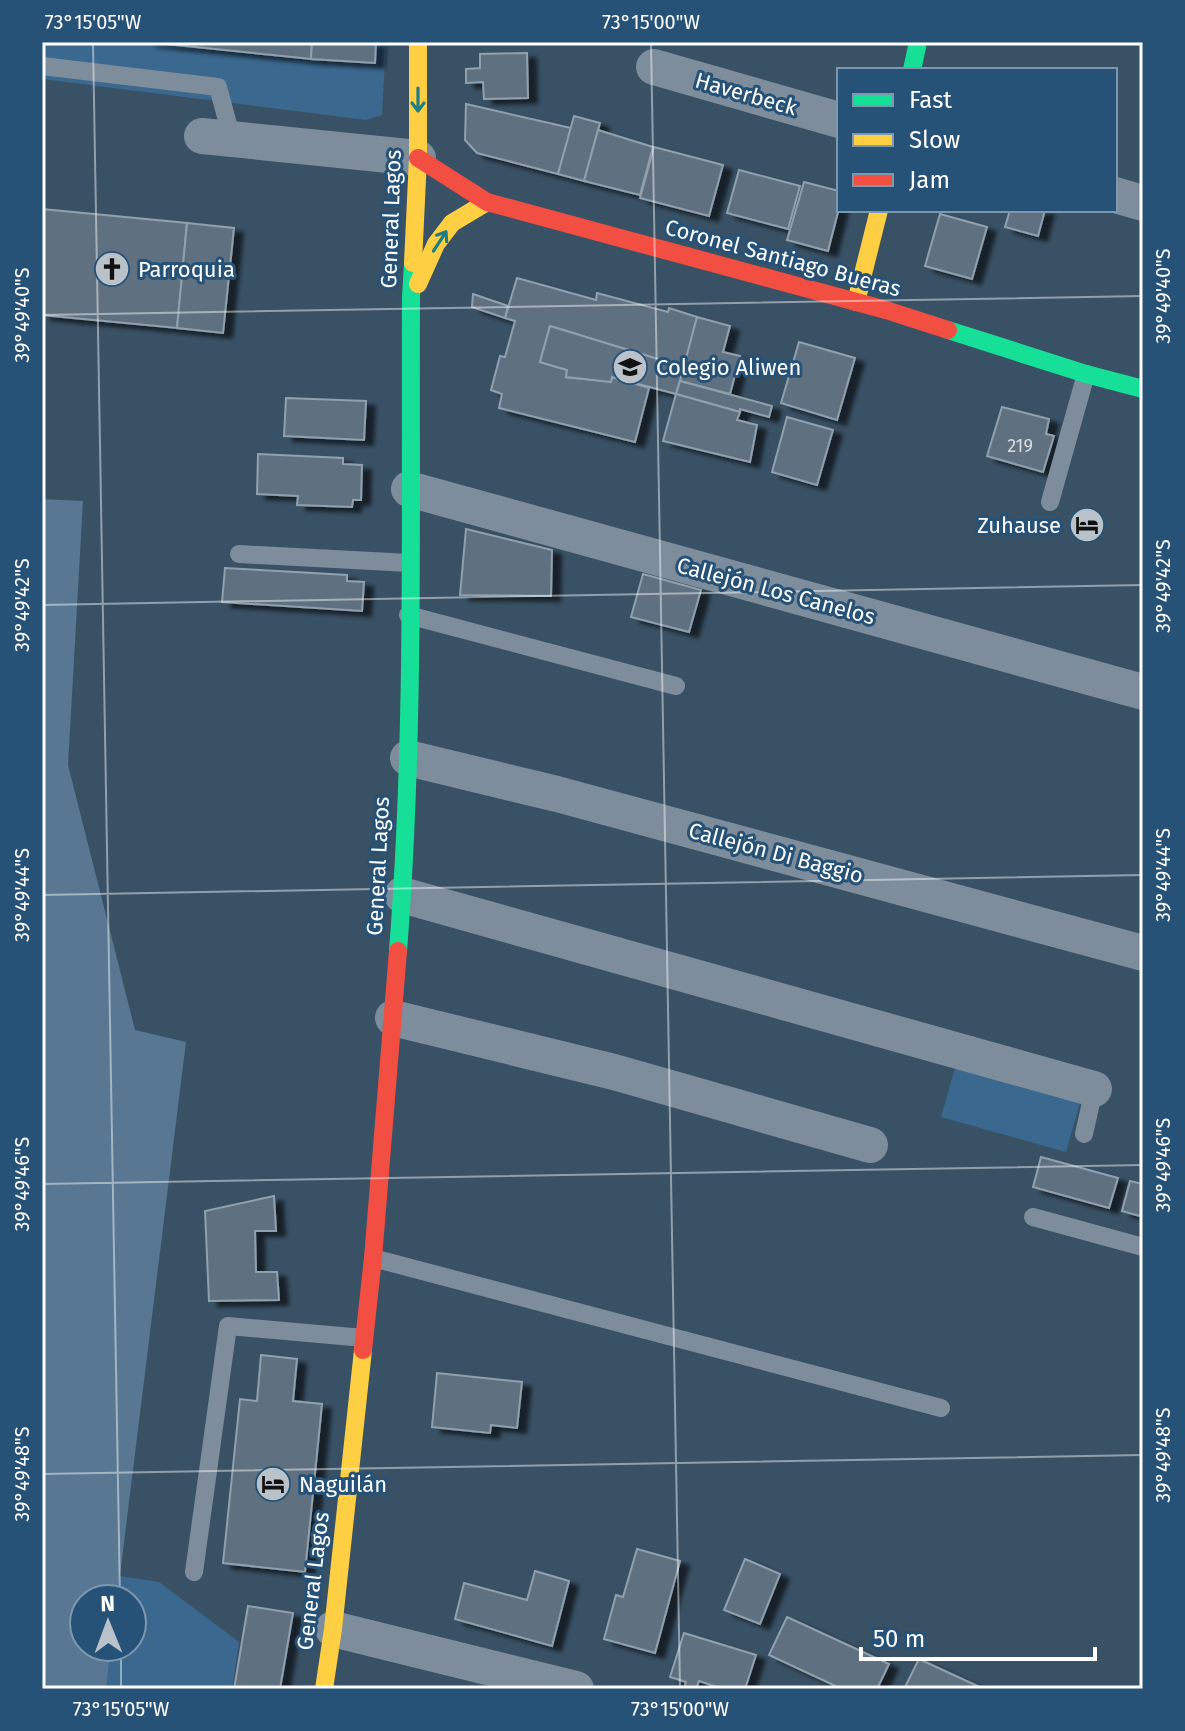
<svg xmlns="http://www.w3.org/2000/svg" width="1185" height="1731" viewBox="0 0 1185 1731" font-family="'Fira Sans',sans-serif">
<style>
.green{fill:#3a688f}
.water{fill:#587792}
.building{fill:#5e7180;stroke:#90a0ac;stroke-width:2;filter:url(#shadow)}
.lines{fill:none;stroke-linecap:round;stroke-linejoin:round}
.lane{stroke:#7d8d9c;stroke-width:18}
.street{stroke:#7d8d9c;stroke-width:36}
.fast{stroke:#16e098;stroke-width:18}
.slow{stroke:#ffcf43;stroke-width:18}
.jam{stroke:#f24e42;stroke-width:18}
.oneway{stroke:#217d82}
.ticks{fill:none;stroke:#fff;stroke-width:2;stroke-opacity:0.45}
.labels{text-anchor:middle;dominant-baseline:central;stroke-width:6;stroke-linejoin:round;paint-order:stroke}
.number-label{font-size:18px;fill:#d7dcdf}
.street-label{font-size:22px;fill:#fff;stroke:#265278}
.poi-label{font-size:22px;fill:#fff;stroke:#265278;text-anchor:start}
.neatline{fill:none;stroke:#fff;stroke-width:3}
.ticks-label{font-size:20px;text-anchor:middle;fill:#fff}
</style>
<defs>
<filter id="shadow"><feDropShadow dx="9" dy="5" stdDeviation="2" flood-color="#0009"/></filter>
</defs>
<rect width="100%" height="100%" fill="#395165"/>
<g class="green">
<polygon points="42,42 386,42 382,115 366,120 42,79"/>
<polygon points="956,1064 1081,1099 1066,1152 941,1117"/>
<polygon points="120,1576 159,1582 239,1642 232,1689 106,1689 111,1647 132,1647 132,1599 117,1599"/>
</g>
<polygon class="water" points="42,499 83,501 68,765 135,1030 186,1042 117,1599 84,1599 84,1647 111,1647 106,1689 42,1689"/>
<g class="building">
<polygon points="147,42 312,42 311,59"/>
<polygon points="312,42 376,42 375,63 311,59"/>
<polygon points="527,53 528,98 484,99 483,82 466,83 466,69 480,68 480,54"/>
<polygon points="466,104 571,128 558,174 477,153 465,140"/>
<polygon points="574,116 600,123 584,181 558,174"/>
<polygon points="598,130 653,147 640,195 584,181"/>
<polygon points="654,147 723,165 709,216 640,198"/>
<polygon points="739,170 800,186 788,229 727,213"/>
<polygon points="804,182 839,191 839,208 828,251 787,240"/>
<polygon points="42,209 187,223 177,328 42,315"/>
<polygon points="1010,210 1045,210 1038,236 1005,227"/>
<polygon points="940,214 987,227 972,279 925,266"/>
<polygon points="187,223 234,228 223,333 177,328"/>
<polygon points="517,278 596,300 597,293 668,312 669,308 697,317 684,367 550,326 540,362 567,370 566,377 611,382 612,377 649,388 635,442 499,408 502,394 491,390 500,356 505,357 515,321 505,318"/>
<polygon points="473,294 508,306 505,318 472,307"/>
<polygon points="697,317 730,326 723,352 740,356 730,394 680,381"/>
<polygon points="550,326 684,367 676,394 612,377 611,382 566,377 567,370 540,362"/>
<polygon points="799,342 855,358 837,420 781,403"/>
<polygon points="680,381 772,406 769,417 740,409 740,412 676,394"/>
<polygon points="676,394 740,412 737,420 757,425 750,462 663,441"/>
<polygon points="286,398 366,401 364,440 284,436"/>
<polygon points="1002,407 1049,419 1046,434 1054,436 1043,472 987,456"/>
<polygon points="787,417 833,430 817,485 772,472"/>
<polygon points="258,454 343,458 343,464 362,465 361,500 353,500 352,507 297,505 298,496 257,494"/>
<polygon points="466,529 552,550 551,596 460,595"/>
<polygon points="225,568 347,575 347,581 364,582 362,611 222,602"/>
<polygon points="643,574 701,590 689,632 631,617"/>
<polygon points="1041,1157 1118,1178 1109,1208 1033,1187"/>
<polygon points="1130,1181 1143,1184 1143,1217 1122,1211"/>
<polygon points="274,1196 276,1231 255,1231 256,1272 277,1272 279,1300 209,1301 205,1211"/>
<polygon points="261,1355 297,1359 293,1401 322,1404 305,1572 223,1563 240,1399 257,1401"/>
<polygon points="437,1373 522,1382 517,1428 491,1425 490,1433 432,1427"/>
<polygon points="637,1549 680,1561 655,1653 604,1639 616,1595 623,1597"/>
<polygon points="745,1559 780,1574 760,1624 724,1610"/>
<polygon points="535,1571 569,1581 552,1646 455,1619 464,1583 527,1600"/>
<polygon points="248,1606 293,1613 280,1689 234,1689"/>
<polygon points="787,1617 889,1664 877,1689 842,1689 769,1655"/>
<polygon points="684,1633 756,1655 745,1689 723,1689 699,1681 696,1689 684,1689 686,1682 670,1677"/>
<polygon points="919,1659 984,1689 904,1689"/>
</g>
<g class="lines">
<g class="lane">
<polyline points="42,66 218,87 232,139"/>
<polyline points="1050,502 1086,374"/>
<polyline points="239,554 409,563"/>
<polyline points="408,615 676,686"/>
<polyline points="1084,1134 1094,1089"/>
<polyline points="1033,1217 1143,1247"/>
<polyline points="373,1258 941,1408"/>
<polyline points="194,1572 228,1326 364,1338"/>
</g>
<g class="street">
<polyline points="654,67 839,120"/>
<polyline points="202,136 418,158"/>
<polyline points="1115,195 1143,203"/>
<polyline points="409,489 1143,692"/>
<polyline points="408,758 557,794 1143,953"/>
<polyline points="402,895 1094,1089"/>
<polyline points="393,1018 614,1072 870,1145"/>
<polyline points="333,1629 576,1689"/>
</g>
<g class="fast">
<polyline points="912,70 918,42"/>
<polyline points="948,330 1086,374 1143,389"/>
<path d="M398,951C415,734 410,514 411,297L413,263"/>
</g>
<g class="slow">
<polyline points="413,263 418,158 418,42"/>
<polyline points="418,284 436,244 452,223 487,202"/>
<polyline points="856,302 879,210"/>
<polyline points="324,1689 333,1629 363,1350"/>
</g>
<g class="jam">
<polyline points="418,158 487,202 886,310 948,330"/>
<polyline points="363,1350 373,1258 398,951"/>
</g>
</g>
<defs><path id="oneway-shaft" d="M-6 0H5M1.5-3L5.5 0L1.5 3" fill="none" stroke-width="1.6" stroke-linecap="round" stroke-linejoin="round" transform="scale(2)"/></defs>
<g class="oneway">
<use href="#oneway-shaft" transform="translate(418 100) rotate(90)"/>
<use href="#oneway-shaft" transform="translate(440 241) rotate(-57)"/>
</g>
<path class="ticks" d="M93,42L120,1599M651,42L680,1689M42,315L1143,296M42,605L1143,585M42,895L1143,875M42,1184L1143,1165M42,1474L1143,1455M121,1647V1689"/>
<defs>
<g id="church-disc" transform="scale(1.8)"><circle r="9.5" fill="#bac2c9" stroke="#265278"/><path d="M-1.2-6h2.4v3.5h3.3v2.4h-3.3V6h-2.4V-.1h-3.3v-2.4h3.3Z" fill="#111"/></g>
<g id="school-disc" transform="scale(1.8)"><circle r="9.5" fill="#bac2c9" stroke="#265278"/><path d="M0-5L7-2L0 1L-7-2ZM-4 1L0 2.5L4 1V4Q0 6-4 4Z" fill="#111"/></g>
<g id="hotel-disc" transform="scale(1.8)"><circle r="9.5" fill="#bac2c9" stroke="#265278"/><path d="M-6-4.5h1.5V1H6V5H4.5V3h-9V5H-6ZM-4 0a1.8 1.8 0 1 1 3.6 0ZM.5 0V-2.5h3Q6-2.5 6 0Z" fill="#111"/></g>
</defs>
<g fill-rule="evenodd">
<use href="#church-disc" x="112" y="269"/>
<use href="#school-disc" x="630" y="367"/>
<use href="#hotel-disc" x="1087" y="525"/>
<use href="#hotel-disc" x="273" y="1484"/>
</g>
<g class="labels">
<g class="number-label">
<text x="1020" y="446">219</text>
</g>
<g class="street-label">
<text transform="translate(746 94) rotate(16)">Haverbeck</text>
<text transform="translate(391 219) rotate(-88)">General Lagos</text>
<text transform="translate(783 258) rotate(15)">Coronel Santiago Bueras</text>
<text transform="translate(776 591) rotate(15)">Callejón Los Canelos</text>
<text transform="translate(776 853) rotate(15)">Callejón Di Baggio</text>
<text transform="translate(378 866) rotate(-87)">General Lagos</text>
<text transform="translate(313 1581) rotate(-83)">General Lagos</text>
</g>
<g class="poi-label">
<text x="138" y="269">Parroquia</text>
<text x="656" y="367">Colegio Aliwen</text>
<text x="1061" y="525" text-anchor="end">Zuhause</text>
<text x="299" y="1484">Naguilán</text>
</g>
</g>
<rect width="1185" height="1731" fill="none" stroke="#265278" stroke-width="88"/>
<rect x="837" y="68" width="280" height="144" fill="#265278" stroke="#7d97ae" stroke-width="2"/>
<rect x="853" y="94" width="40" height="12" fill="#16e098" stroke="#7d97ae" stroke-width="2"/>
<text x="909" y="108" font-size="24" fill="#ffffff">Fast</text>
<rect x="853" y="134" width="40" height="12" fill="#ffcf43" stroke="#7d97ae" stroke-width="2"/>
<text x="909" y="148" font-size="24" fill="#ffffff">Slow</text>
<rect x="853" y="174" width="40" height="12" fill="#f24e42" stroke="#7d97ae" stroke-width="2"/>
<text x="909" y="188" font-size="24" fill="#ffffff">Jam</text>
<g transform="translate(108 1623) rotate(359)"><circle r="38" fill="#265278" stroke="#7d97ae" stroke-width="2"/>
<path d="M0-6L14 30L0 20L-14 30Z" fill="#bac2c9"/>
<text y="-12" font-size="22" font-weight="bold" text-anchor="middle" fill="#ffffff">N</text>
</g>
<path d="M861 1647v12h234v-12" fill="none" stroke="#ffffff" stroke-width="4"/>
<text x="873" y="1647" font-size="24" fill="#ffffff" stroke="#265278" stroke-width="6" paint-order="stroke">50 m</text>
<rect x="44" y="44" width="1097" height="1643" class="neatline"/>
<g class="ticks-label">
<text x="93" y="29">73°15'05"W</text>
<text x="651" y="29">73°15'00"W</text>
<text transform="translate(1163 296) rotate(-90)" y="7">39°49'40"S</text>
<text transform="translate(22 315) rotate(-90)" y="7">39°49'40"S</text>
<text transform="translate(1163 586) rotate(-90)" y="7">39°49'42"S</text>
<text transform="translate(22 605) rotate(-90)" y="7">39°49'42"S</text>
<text transform="translate(1163 875) rotate(-90)" y="7">39°49'44"S</text>
<text transform="translate(22 895) rotate(-90)" y="7">39°49'44"S</text>
<text transform="translate(1163 1165) rotate(-90)" y="7">39°49'46"S</text>
<text transform="translate(22 1184) rotate(-90)" y="7">39°49'46"S</text>
<text transform="translate(1163 1455) rotate(-90)" y="7">39°49'48"S</text>
<text transform="translate(22 1474) rotate(-90)" y="7">39°49'48"S</text>
<text x="121" y="1716">73°15'05"W</text>
<text x="680" y="1716">73°15'00"W</text>
</g>
</svg>
